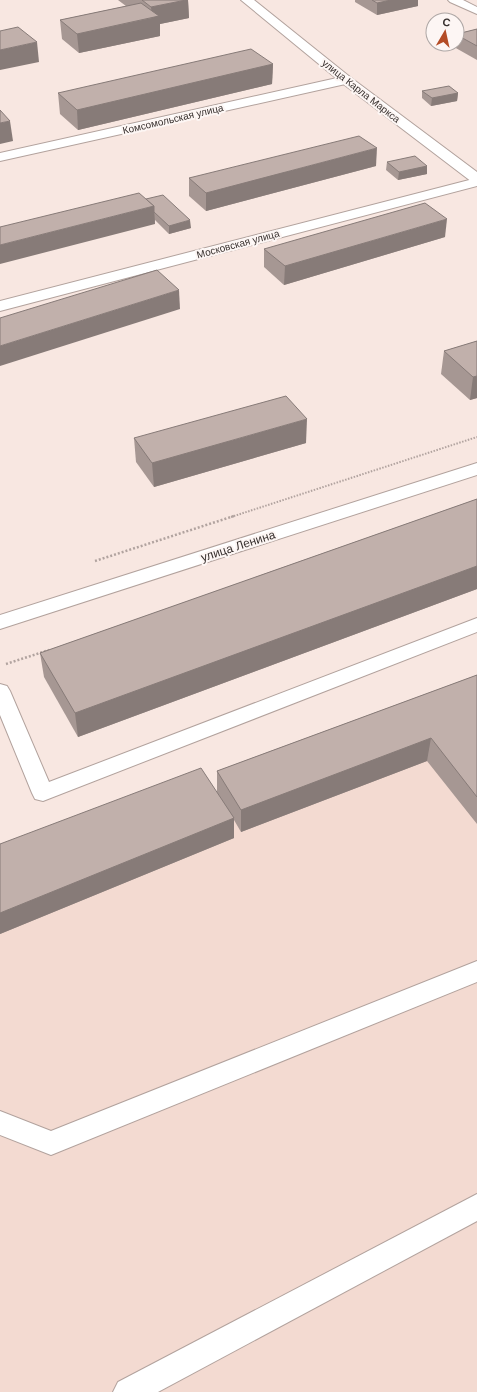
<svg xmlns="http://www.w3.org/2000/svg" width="477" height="1392" viewBox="0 0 477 1392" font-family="Helvetica,sans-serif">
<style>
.built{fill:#f3dad1}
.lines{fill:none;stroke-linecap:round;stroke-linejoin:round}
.service-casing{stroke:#b2a29d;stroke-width:2}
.minor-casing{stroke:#b2a29d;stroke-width:2}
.secondary-casing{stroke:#b2a29d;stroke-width:2}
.path-far1{stroke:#b1a39f;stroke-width:2;stroke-dasharray:1.5 1.5;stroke-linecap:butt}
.path{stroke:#b1a39f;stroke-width:2.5;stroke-dasharray:2 2;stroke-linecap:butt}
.service{fill:#fff;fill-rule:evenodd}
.minor{fill:#fff;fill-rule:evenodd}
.secondary{fill:#fff;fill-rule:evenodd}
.wall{fill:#a69793}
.shaded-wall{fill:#877b78}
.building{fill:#c1b0ab;stroke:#877b78}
.labels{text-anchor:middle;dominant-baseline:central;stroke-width:4;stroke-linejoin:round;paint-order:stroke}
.far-street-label{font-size:10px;fill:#37302e;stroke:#fdf6f4}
.street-label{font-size:12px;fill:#37302e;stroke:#fdf6f4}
</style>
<rect width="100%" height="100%" fill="#f8e7e1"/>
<polygon class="built" points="477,692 477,1392 0,1392 0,881"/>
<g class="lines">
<g class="service-casing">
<g id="service">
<polygon points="477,618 477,632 43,801 35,799 32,793 0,715 0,684 7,686 10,691 49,782"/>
<polygon points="477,961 477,982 51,1155 0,1135 0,1111 51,1131"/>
<polygon points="477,1194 477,1221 158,1392 113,1392 118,1382"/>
</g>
</g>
<g class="minor-casing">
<g id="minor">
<polygon points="448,0 463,0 477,7 477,14 450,2"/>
<polygon points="346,76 350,77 352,80 350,83 0,161 0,153"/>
<polygon points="477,178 477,186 0,311 0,301"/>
</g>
</g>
<g class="secondary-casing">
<g id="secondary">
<polygon points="241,0 254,0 350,77 477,172 477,183 472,182 342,83"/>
<polygon points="477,463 477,475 0,629 0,615"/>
</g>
</g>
<polyline class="path-far1" points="231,517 477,437"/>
<g class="path">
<polyline points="95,561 234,516"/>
<polyline points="6,664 49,650"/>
</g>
<use href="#service" class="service"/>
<use href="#minor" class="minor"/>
<use href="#secondary" class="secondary"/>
</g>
<g class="wall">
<polygon points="118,0 188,0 189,18 160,24 160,36 79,53 62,39 60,20 126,6"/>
<polygon points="355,0 418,0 418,6 377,15 355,2"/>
<polygon points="477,29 477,60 454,47 455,44 457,44 457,34"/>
<polygon points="273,64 272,84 78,130 60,114 58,93"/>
<polygon points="422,91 458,93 457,101 431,106 422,98"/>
<polygon points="387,162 427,166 427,174 398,180 386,170"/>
<polygon points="376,166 206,211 189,196 189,178"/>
<polygon points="146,199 191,228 169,234 155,220 155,224"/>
<polygon points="445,237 284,285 264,267 264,249"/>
<polygon points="477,341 477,398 470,400 441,374 444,351"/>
<polygon points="134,438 306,443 154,487 136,462"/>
<polygon points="477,499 477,589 78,737 44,677 40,653"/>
<polygon points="477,675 477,824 427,761 241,832 234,820 234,838 0,934 0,844 217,793 217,771"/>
</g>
<g class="shaded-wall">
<polygon points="186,0 188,0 189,18 160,24 160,36 79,53 77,34 152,18 151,7"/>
<polygon points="391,0 418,0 418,6 377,15 377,3"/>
<polygon points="37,42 39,62 0,70 0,50"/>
<polygon points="273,64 272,84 78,130 77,110"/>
<polygon points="458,93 457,101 431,106 432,98"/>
<polygon points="10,121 13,141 0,144 0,123"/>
<polygon points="377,148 376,166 206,211 206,193"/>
<polygon points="427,166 427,174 398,180 399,172"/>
<polygon points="154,206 155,224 0,264 0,245"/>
<polygon points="447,219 445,237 284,285 285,266"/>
<polygon points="190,220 191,228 169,234 169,226"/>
<polygon points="179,290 180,309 0,366 0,346"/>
<polygon points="477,376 477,398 470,400 473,377"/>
<polygon points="307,419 306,443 154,487 152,463"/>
<polygon points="477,566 477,589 78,737 75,713"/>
<polygon points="431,738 427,761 241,832 241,810"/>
<polygon points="234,818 234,838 0,934 0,913"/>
</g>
<g class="building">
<polygon points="142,0 186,0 151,7"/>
<polygon points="372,0 391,0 377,3"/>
<polygon points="141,3 159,16 77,34 60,20"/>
<polygon points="18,27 37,42 0,50 0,31"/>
<polygon points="477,29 477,46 457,35 457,34"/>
<polygon points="251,49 273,64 77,110 58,93"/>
<polygon points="449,86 458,93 432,98 422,91"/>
<polygon points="0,110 10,121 0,123"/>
<polygon points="359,136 377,148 206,193 189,178"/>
<polygon points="415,156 427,166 399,172 387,162"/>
<polygon points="139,193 154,206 0,245 0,227"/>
<polygon points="163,195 190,220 169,226 154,212 154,206 146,199"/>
<polygon points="425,203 447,219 285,266 264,249"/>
<polygon points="157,270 179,290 0,346 0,318"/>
<polygon points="477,341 477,376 473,377 444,351"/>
<polygon points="286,396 307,419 152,463 134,438"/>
<polygon points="477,499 477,566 75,713 40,653"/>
<polygon points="477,675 477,797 431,738 241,810 217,771"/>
<polygon points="201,768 234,818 0,913 0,844"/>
</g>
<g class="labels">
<g class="far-street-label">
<text transform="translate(361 91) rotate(38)">улица Карла Маркса</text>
<text transform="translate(173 119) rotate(-13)">Комсомольская улица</text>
<text transform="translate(238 244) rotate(-15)">Московская улица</text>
</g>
<g class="street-label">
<text transform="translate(238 546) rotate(-18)">улица Ленина</text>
</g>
</g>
<g transform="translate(445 32) rotate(9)"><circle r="19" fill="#fdf6f4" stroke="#aea7a5"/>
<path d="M0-3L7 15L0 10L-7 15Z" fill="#b44c26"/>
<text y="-6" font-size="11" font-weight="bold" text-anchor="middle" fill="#37302e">С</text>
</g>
</svg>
